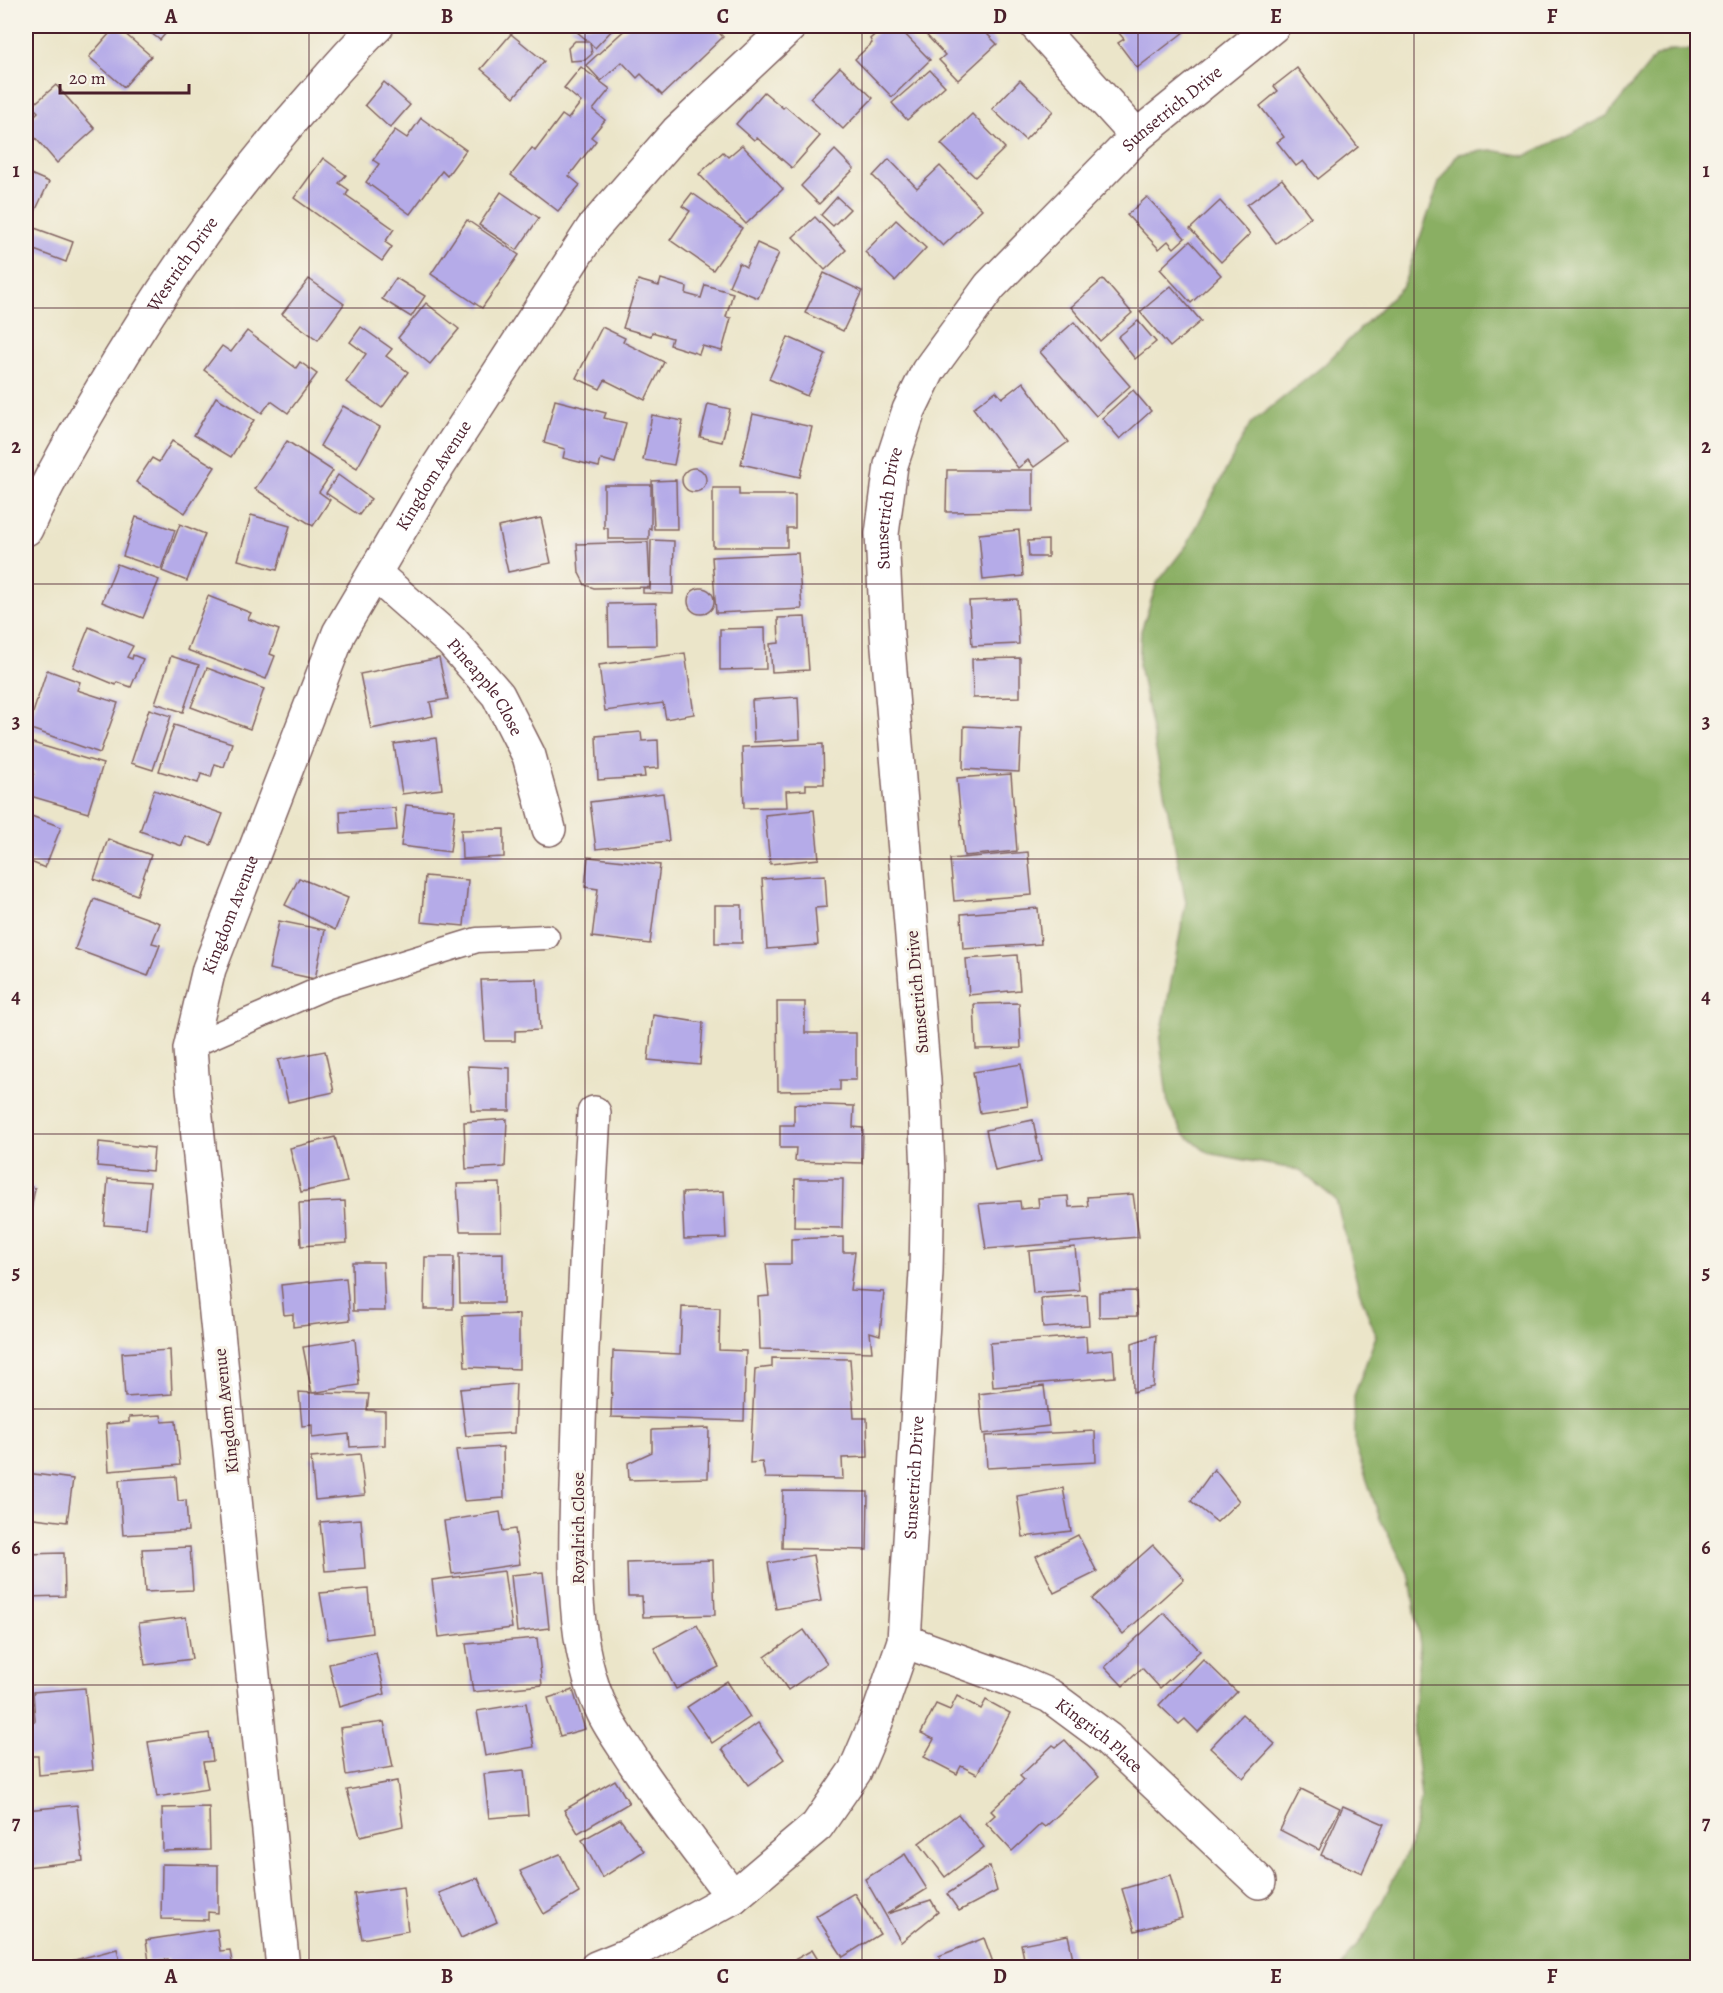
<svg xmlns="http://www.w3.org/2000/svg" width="1723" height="1993" viewBox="0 0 1723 1993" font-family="Alegreya,serif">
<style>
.forest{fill:#8aaf64;stroke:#6a6748;stroke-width:1.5}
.building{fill:#b5abe8}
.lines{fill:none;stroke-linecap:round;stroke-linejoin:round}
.lane-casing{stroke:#826462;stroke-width:27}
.street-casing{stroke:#826462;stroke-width:36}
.secondary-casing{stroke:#826462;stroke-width:36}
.lane{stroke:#fff;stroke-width:24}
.street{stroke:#fff;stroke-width:33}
.secondary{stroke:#fff;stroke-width:33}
.grid{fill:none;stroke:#4a1f2b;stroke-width:1.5;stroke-opacity:0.55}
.labels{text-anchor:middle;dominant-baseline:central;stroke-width:6;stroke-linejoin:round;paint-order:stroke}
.street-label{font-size:18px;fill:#4a1f2b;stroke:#f7f3e8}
.neatline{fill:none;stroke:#4a1f2b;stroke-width:2}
.grid-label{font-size:20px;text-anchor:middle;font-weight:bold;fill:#4a1f2b}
</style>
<rect width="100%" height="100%" fill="#f7f3e8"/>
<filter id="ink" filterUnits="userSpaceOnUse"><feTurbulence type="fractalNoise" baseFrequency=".0167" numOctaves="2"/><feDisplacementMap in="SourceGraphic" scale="12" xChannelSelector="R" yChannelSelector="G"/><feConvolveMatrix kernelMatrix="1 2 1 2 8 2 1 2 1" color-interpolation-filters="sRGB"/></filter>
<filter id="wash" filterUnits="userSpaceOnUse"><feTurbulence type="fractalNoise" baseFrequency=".008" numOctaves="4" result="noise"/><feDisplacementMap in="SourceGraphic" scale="24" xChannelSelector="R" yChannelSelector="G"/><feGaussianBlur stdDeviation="1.35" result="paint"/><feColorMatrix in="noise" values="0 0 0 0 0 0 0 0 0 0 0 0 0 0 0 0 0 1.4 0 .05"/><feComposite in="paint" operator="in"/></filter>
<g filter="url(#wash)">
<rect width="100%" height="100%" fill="#ebe5c9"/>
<polygon class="forest" points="1671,50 1698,50 1697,1967 1341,1967 1368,1930 1410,1846 1421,1799 1413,1721 1420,1645 1410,1577 1380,1519 1355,1445 1354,1396 1376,1336 1359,1290 1336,1200 1299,1170 1208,1153 1183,1133 1168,1105 1160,1041 1186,902 1139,665 1141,631 1157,583 1187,545 1250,424 1324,365 1403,286 1440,180 1458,154 1491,150 1525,156 1607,116 1655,57"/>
<g id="blocks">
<g class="building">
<polygon points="116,26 151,56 124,87 89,57"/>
<polygon points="142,26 172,26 160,40"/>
<polygon points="570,26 616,26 595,48 590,43 592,54 585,60 570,61 568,48 575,41 588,41"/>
<polygon points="629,26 713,26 723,37 662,95 641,74 637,78 622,62 601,81 586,65"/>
<polygon points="884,26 897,26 930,60 892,97 855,59 872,43 870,39"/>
<polygon points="918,26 979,26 997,44 958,80 939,60 945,55"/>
<polygon points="1113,26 1179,26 1184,32 1137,68 1118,43 1124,39"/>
<polygon points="511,34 544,61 514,97 481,69"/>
<polygon points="581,67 610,89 593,110 605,120 591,137 596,141 569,176 580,185 558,211 511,175 532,148 535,151 562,115 568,119 581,102 564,88"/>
<polygon points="840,67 873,98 843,129 810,98"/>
<polygon points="1297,68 1358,147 1318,179 1303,161 1296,166 1277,142 1284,137 1260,106 1278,91 1274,86"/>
<polygon points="930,70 945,86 907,120 892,103"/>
<polygon points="1020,80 1053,111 1025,140 992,109"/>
<polygon points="384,82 410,105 390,128 365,105"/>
<polygon points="56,85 95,129 57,163 26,127 26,124 38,112 32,106"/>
<polygon points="764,92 783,108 785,106 820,136 792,168 757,138 754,140 736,124"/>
<polygon points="972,114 1005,148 975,177 941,144"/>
<polygon points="421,118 466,150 447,176 442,171 410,214 366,182 379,164 373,160 395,130 407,138"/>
<polygon points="742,145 783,189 746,224 699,174 723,152 728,157"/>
<polygon points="835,150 854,169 819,204 801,186"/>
<polygon points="323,158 346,175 339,183 349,190 346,195 394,229 385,242 392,247 382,261 294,198"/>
<polygon points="889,159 917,188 940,166 982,209 943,246 873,176"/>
<polygon points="26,172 49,182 30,222 26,220"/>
<polygon points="1282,179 1311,217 1276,243 1247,205"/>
<polygon points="501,192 539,218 517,250 479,225"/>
<polygon points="692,193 742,228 713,270 670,240 690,211 682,206"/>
<polygon points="837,197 850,209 833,226 821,215"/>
<polygon points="1147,197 1185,238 1174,248 1168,241 1159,249 1127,215"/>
<polygon points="1220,201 1250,234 1221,262 1190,229"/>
<polygon points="815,217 846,250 825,270 793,237"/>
<polygon points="467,220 519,255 482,308 431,274"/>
<polygon points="896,220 926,248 895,281 865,252"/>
<polygon points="29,226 73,242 66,262 26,247 26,236"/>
<polygon points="1190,241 1221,275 1191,303 1160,269"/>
<polygon points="757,243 779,253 758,298 729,286 739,263 746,267"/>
<polygon points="824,273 862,291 843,331 805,313"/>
<polygon points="396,278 425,296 411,317 382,299"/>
<polygon points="309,279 344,304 318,340 282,314"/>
<polygon points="661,279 687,287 686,294 701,298 705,285 733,293 726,317 731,318 722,351 702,346 699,354 670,345 672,338 652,332 651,336 623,328 638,280 659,286"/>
<polygon points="1103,279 1132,313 1100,341 1071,307"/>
<polygon points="1171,286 1201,321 1170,347 1140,312"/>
<polygon points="426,303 459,329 430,364 398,338"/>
<polygon points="1138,321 1156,342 1135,359 1118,337"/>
<polygon points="1074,322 1130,386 1096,416 1040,352"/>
<polygon points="361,327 392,349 386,356 408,372 382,408 346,382 366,354 350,342"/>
<polygon points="602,327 625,338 623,342 664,362 645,400 605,380 600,389 576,378"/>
<polygon points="247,331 296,368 300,362 317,374 288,413 271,401 262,413 204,370 222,346 231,352"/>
<polygon points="788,337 826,354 807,396 769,379"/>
<polygon points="1023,382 1068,442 1034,467 1028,460 1018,468 973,408 996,391 1002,398"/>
<polygon points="1133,390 1151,411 1120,439 1102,418"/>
<polygon points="216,397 254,420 231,457 194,435"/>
<polygon points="555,400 606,413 604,418 626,423 615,463 601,459 599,467 563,458 565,449 544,443"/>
<polygon points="708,404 730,409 722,442 700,437"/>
<polygon points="343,406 380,427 357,468 320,446"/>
<polygon points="753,414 812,427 800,477 741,464"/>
<polygon points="652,415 683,421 674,465 643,460"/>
<polygon points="172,441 215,467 185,513 136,482 152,458 159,462"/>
<polygon points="287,441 333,471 319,492 330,500 313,526 255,489"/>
<circle cx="694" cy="480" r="12"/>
<polygon points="947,470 1033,470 1033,511 946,512"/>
<polygon points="338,475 371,499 359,515 326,493"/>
<polygon points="676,480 677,529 654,529 652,481"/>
<polygon points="604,485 651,485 651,529 649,528 649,539 608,539 608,528 604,528"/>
<polygon points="713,488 739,488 739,495 795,495 795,528 787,528 787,547 713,547"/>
<polygon points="251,515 290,526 277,570 238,560"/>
<polygon points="136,517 175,530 161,569 123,556"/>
<polygon points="541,518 551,563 508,572 498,527"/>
<polygon points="180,524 205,534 187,581 162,571"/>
<polygon points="1019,530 1023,576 983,580 979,534"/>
<polygon points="651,540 674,541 673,594 643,593 643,588 650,588 650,590"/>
<polygon points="1048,540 1048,557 1029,557 1028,541"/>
<polygon points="648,542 650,587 594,588 585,585 579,573 577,544"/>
<polygon points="798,553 802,609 716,613 712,557"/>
<polygon points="117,564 159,580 143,618 102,602"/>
<circle cx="701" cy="601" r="13"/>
<polygon points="208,596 251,613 248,619 279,630 270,654 275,656 266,679 187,650"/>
<polygon points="1017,599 1019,644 972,646 969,601"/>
<polygon points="656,603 657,645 609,646 608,604"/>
<polygon points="805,617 809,670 772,672 770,644 779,643 778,618"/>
<polygon points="89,627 133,646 127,657 132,659 133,655 143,659 131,687 117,682 116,685 73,667"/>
<polygon points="765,628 766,669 720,670 720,629"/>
<polygon points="685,653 694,714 666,719 663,703 605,711 599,665"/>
<polygon points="171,656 199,665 183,712 155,703"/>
<polygon points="439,658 448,699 430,702 433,716 371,729 360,674"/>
<polygon points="1020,658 1020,697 973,698 972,659"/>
<polygon points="207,668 264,689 250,729 191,707"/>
<polygon points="47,670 80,682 77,690 118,703 100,753 28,728"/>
<polygon points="798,697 800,739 754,742 752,700"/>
<polygon points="149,709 171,716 153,770 131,763"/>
<polygon points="174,725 232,743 224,767 215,764 211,777 201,774 198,783 159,771"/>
<polygon points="964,726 1021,729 1019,772 963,769"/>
<polygon points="641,732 642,741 658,740 659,768 644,769 645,777 598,780 596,736"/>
<polygon points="436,738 442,789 402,794 394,744"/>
<polygon points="33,743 103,764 88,813 27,795 34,773 26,771 26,767"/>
<polygon points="823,744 824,784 806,784 806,790 786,791 787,807 744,808 742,747"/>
<polygon points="1011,774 1017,851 964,856 957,778"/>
<polygon points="154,790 223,814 211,845 185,836 182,846 140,831"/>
<polygon points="663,793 669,841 596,849 590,802"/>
<polygon points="406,805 455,810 450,852 401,846"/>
<polygon points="395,808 397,830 341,834 340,811"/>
<polygon points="814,810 819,859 770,864 765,815"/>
<polygon points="26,814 61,827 45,868 26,860"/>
<polygon points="504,829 504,857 462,859 461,830"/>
<polygon points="108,839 151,855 137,895 94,879"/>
<polygon points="1028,852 1032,895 954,901 950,859"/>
<polygon points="588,857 660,865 650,944 592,937 598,889 585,887"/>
<polygon points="825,875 827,907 815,908 818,945 767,949 762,879"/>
<polygon points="425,876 468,880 464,926 421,922"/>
<polygon points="299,878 348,898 335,930 285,905"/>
<polygon points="94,899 160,923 152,943 160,945 148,976 75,949"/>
<rect x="715" y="905" width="27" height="38"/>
<polygon points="1038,908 1041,944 963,949 961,914"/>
<polygon points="279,921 325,930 315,979 269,969"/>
<polygon points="1017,955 1020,990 969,995 966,959"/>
<polygon points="537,979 540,1030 515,1031 515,1041 485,1041 481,980"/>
<polygon points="777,1002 805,1002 805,1033 856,1033 856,1080 840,1080 840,1090 778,1091"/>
<polygon points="1019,1003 1021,1048 976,1049 974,1004"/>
<polygon points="653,1015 703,1023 700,1065 648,1060"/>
<polygon points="325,1051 334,1092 288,1102 278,1060"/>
<polygon points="1021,1064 1028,1106 980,1113 973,1072"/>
<polygon points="468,1066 510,1068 510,1111 471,1111"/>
<polygon points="794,1104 854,1106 853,1127 863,1128 862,1163 795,1161 796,1148 780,1148 780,1125 794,1125"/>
<polygon points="507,1119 505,1167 466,1169 464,1122"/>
<polygon points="1033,1120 1041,1161 995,1171 986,1130"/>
<polygon points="335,1137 347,1182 301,1192 290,1148"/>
<polygon points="99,1142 154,1148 152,1171 97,1166"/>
<polygon points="108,1179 150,1182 146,1228 104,1225"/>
<polygon points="795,1179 843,1179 842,1228 794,1227"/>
<polygon points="500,1183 501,1231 460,1231 457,1184"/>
<polygon points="26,1186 35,1188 27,1232 26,1232"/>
<polygon points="724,1191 726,1238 684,1239 682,1193"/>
<polygon points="1133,1194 1139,1237 986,1249 979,1204 1020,1201 1021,1209 1039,1207 1038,1198 1068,1196 1069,1207 1088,1206 1087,1197"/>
<polygon points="345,1201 347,1243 301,1246 299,1203"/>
<polygon points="843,1237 843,1252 855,1252 850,1290 884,1292 880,1335 870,1332 872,1352 760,1349 758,1297 769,1296 766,1264 791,1264 791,1239"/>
<polygon points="1075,1247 1079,1290 1033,1293 1029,1251"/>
<polygon points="503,1253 503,1303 460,1303 459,1254"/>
<polygon points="425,1257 454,1257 453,1309 424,1309"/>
<polygon points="352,1262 383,1262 385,1311 353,1311"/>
<polygon points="346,1278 350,1320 293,1327 293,1314 284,1315 281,1285"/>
<polygon points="1136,1291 1137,1316 1099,1317 1099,1292"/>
<polygon points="1087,1295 1089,1325 1043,1328 1041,1298"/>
<polygon points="682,1307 720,1308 719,1350 746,1351 744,1421 611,1417 613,1351 680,1354"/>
<polygon points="519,1314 519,1369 465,1367 462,1316"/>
<polygon points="1156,1335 1153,1387 1133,1392 1132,1343"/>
<polygon points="1086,1336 1087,1352 1113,1349 1115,1377 993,1387 990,1343"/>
<polygon points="355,1339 359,1385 312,1393 369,1394 367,1410 385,1411 385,1445 350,1447 349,1434 312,1438 312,1425 302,1426 299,1392 312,1393 303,1347"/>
<polygon points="170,1350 172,1394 125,1397 122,1353"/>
<polygon points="772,1358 850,1359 854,1418 867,1418 868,1457 842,1458 843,1479 765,1478 762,1462 750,1463 755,1369 772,1367"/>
<polygon points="516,1384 514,1433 466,1436 460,1389"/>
<polygon points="1044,1386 1049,1426 983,1434 979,1394"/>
<polygon points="161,1415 162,1422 176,1421 180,1465 109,1471 106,1424 129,1422 129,1417"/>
<polygon points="709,1428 708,1478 629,1480 628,1463 652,1452 652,1430"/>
<polygon points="1095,1431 1096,1462 987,1468 985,1436"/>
<polygon points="503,1447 504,1498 464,1501 456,1450"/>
<polygon points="360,1454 365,1495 315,1500 311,1458"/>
<polygon points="1214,1469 1239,1501 1217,1522 1191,1501"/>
<polygon points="26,1473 73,1479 67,1522 26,1517"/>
<polygon points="176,1476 178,1501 186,1500 188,1531 123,1535 119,1480"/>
<polygon points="1063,1488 1071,1531 1023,1537 1017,1496"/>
<polygon points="783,1491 868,1492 867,1550 782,1548"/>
<polygon points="500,1512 503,1531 515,1529 520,1564 452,1574 444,1521"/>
<polygon points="361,1519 365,1568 325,1571 320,1522"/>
<polygon points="1078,1535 1097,1572 1054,1593 1036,1556"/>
<polygon points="1153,1545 1184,1579 1123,1634 1092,1599"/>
<polygon points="190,1547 193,1590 145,1592 142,1549"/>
<polygon points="64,1553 65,1596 26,1597 26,1554"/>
<polygon points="813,1555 821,1601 776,1609 768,1563"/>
<polygon points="713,1560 715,1615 643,1617 642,1596 628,1596 627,1563"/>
<polygon points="504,1571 512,1628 439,1637 432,1580"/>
<polygon points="543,1572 549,1628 517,1632 511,1575"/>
<polygon points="368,1589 372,1633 328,1639 320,1593"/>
<polygon points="1164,1613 1200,1651 1160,1688 1142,1668 1123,1686 1105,1667"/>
<polygon points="186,1617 192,1659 145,1665 139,1623"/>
<polygon points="697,1625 719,1667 676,1689 654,1648"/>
<polygon points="804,1630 827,1663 788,1690 765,1657"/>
<polygon points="537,1638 542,1685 473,1692 466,1644"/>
<polygon points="376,1653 385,1694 339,1707 329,1664"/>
<polygon points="1203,1659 1237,1692 1198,1732 1185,1719 1179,1724 1159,1705"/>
<polygon points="727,1681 750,1717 712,1743 687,1707"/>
<polygon points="85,1688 93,1770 39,1775 38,1756 28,1756 26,1731 26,1721 35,1721 33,1692"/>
<polygon points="573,1690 585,1729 560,1736 548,1698"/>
<polygon points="957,1696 981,1709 986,1700 1010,1713 977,1774 961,1766 957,1774 924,1757 934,1739 921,1733 936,1704 950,1710"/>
<polygon points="526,1703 534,1747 485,1756 477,1711"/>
<polygon points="1242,1714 1275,1744 1243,1778 1210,1748"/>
<polygon points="384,1722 393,1767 346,1775 340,1728"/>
<polygon points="758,1723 784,1759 748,1785 722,1749"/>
<polygon points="209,1733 213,1761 203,1762 208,1789 157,1797 148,1742"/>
<polygon points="1065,1740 1099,1777 1045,1827 1041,1824 1012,1851 986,1823 995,1815 991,1811 1024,1780 1020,1776 1053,1745 1056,1747"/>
<polygon points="524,1770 528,1815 489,1818 484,1774"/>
<polygon points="615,1780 629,1803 578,1833 564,1810"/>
<polygon points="397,1781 403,1826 360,1836 347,1790"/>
<polygon points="1301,1789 1340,1808 1319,1850 1280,1830"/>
<polygon points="77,1805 83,1861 26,1867 26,1810"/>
<polygon points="1343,1806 1384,1824 1362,1873 1321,1855"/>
<polygon points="209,1807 210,1850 163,1851 162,1808"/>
<polygon points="958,1814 984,1847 945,1877 919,1843"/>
<polygon points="620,1819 644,1851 602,1878 582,1840"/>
<polygon points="560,1854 579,1893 544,1914 520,1871"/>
<polygon points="905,1854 927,1889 887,1914 931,1900 938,1912 901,1942 865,1879"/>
<polygon points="162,1864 218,1865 218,1913 208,1912 208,1920 161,1919"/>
<polygon points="990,1866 997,1891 959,1911 947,1894"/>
<polygon points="1170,1875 1182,1918 1135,1931 1122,1889"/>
<polygon points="478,1878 497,1922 461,1938 439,1893"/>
<polygon points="403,1887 408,1931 362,1939 354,1894"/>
<polygon points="854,1893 880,1934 843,1957 816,1916"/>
<polygon points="217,1929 220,1951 230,1950 233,1968 169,1968 168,1959 149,1962 146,1940"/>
<polygon points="1068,1935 1075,1968 1026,1968 1021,1944"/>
<polygon points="984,1938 995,1968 944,1968 939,1956"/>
<polygon points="117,1949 122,1968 48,1968 48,1967"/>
<polygon points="812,1950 823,1968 780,1968"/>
</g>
</g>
</g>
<g filter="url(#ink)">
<use href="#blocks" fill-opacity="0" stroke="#826462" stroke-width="1.5"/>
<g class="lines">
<g class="lane-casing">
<polyline id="lane" points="190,1046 328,986 477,940 547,937"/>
</g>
<g class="street-casing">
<g id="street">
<polyline points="1037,26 1137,136"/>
<path id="s1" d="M375,574L451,641L498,695L529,756L549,829"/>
<path d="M594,1113C588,1228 581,1343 578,1457C576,1537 567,1639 603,1712C611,1729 624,1746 634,1762C665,1809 700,1853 733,1897"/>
<path id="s2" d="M904,1641L1015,1681L1050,1696L1108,1739L1259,1882"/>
<path id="s3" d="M283,1968L193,1088L190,1049L209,969L339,633L428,482L593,228L677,132L790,26"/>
<path id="s4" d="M596,1968L628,1955L733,1897L817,1826L855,1771L876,1722L904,1641L926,1272L928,1172L924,1080L887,635L882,534L891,465L909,410L928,371L990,286L1137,136L1273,26"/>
</g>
</g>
<g class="secondary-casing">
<g id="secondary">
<path id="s5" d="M26,529C47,482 73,438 99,394C163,285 235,182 319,89C338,67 357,45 377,26"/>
</g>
</g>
<use href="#lane" class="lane"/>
<use href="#street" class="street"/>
<use href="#secondary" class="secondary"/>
</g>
</g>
<path class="grid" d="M309,26V1968M585,26V1968M862,26V1968M1138,26V1968M1414,26V1968M26,308H1698M26,584H1698M26,859H1698M26,1134H1698M26,1409H1698M26,1685H1698"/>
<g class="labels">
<g class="street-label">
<text stroke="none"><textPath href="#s4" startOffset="2110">Sunsetrich Drive</textPath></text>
<text stroke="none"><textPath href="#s5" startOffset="308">Westrich Drive</textPath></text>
<text stroke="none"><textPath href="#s3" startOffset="1550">Kingdom Avenue</textPath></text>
<text stroke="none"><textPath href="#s4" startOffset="1606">Sunsetrich Drive</textPath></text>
<text stroke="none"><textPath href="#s1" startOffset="159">Pineapple Close</textPath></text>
<text stroke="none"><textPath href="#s3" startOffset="1064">Kingdom Avenue</textPath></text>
<text transform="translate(917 992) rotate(-95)">Sunsetrich Drive</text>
<text transform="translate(226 1411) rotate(-96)">Kingdom Avenue</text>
<text stroke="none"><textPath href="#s4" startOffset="634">Sunsetrich Drive</textPath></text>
<text transform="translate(578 1528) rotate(-90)">Royalrich Close</text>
<text stroke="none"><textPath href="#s2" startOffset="219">Kingrich Place</textPath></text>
</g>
</g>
<rect width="1723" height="1993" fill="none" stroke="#f7f3e8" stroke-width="66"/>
<path d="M60 84v9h129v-9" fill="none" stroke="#4a1f2b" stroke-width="3"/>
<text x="69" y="84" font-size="18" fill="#4a1f2b" stroke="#f7f3e8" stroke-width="4.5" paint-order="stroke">20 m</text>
<rect x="33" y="33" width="1657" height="1927" class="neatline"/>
<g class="grid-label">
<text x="171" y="23">A</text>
<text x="447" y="23">B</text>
<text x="723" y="23">C</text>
<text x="1000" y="23">D</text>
<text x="1276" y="23">E</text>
<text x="1552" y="23">F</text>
<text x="16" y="177">1</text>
<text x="1706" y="177">1</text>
<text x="16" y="453">2</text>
<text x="1706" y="453">2</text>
<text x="16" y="728">3</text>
<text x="1706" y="728">3</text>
<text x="16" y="1003">4</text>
<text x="1706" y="1003">4</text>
<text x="16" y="1279">5</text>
<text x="1706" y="1279">5</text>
<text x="16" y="1554">6</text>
<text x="1706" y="1554">6</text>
<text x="16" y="1829">7</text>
<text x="1706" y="1829">7</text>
<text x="171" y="1983">A</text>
<text x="447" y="1983">B</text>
<text x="723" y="1983">C</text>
<text x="1000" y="1983">D</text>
<text x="1276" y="1983">E</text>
<text x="1552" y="1983">F</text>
</g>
</svg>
